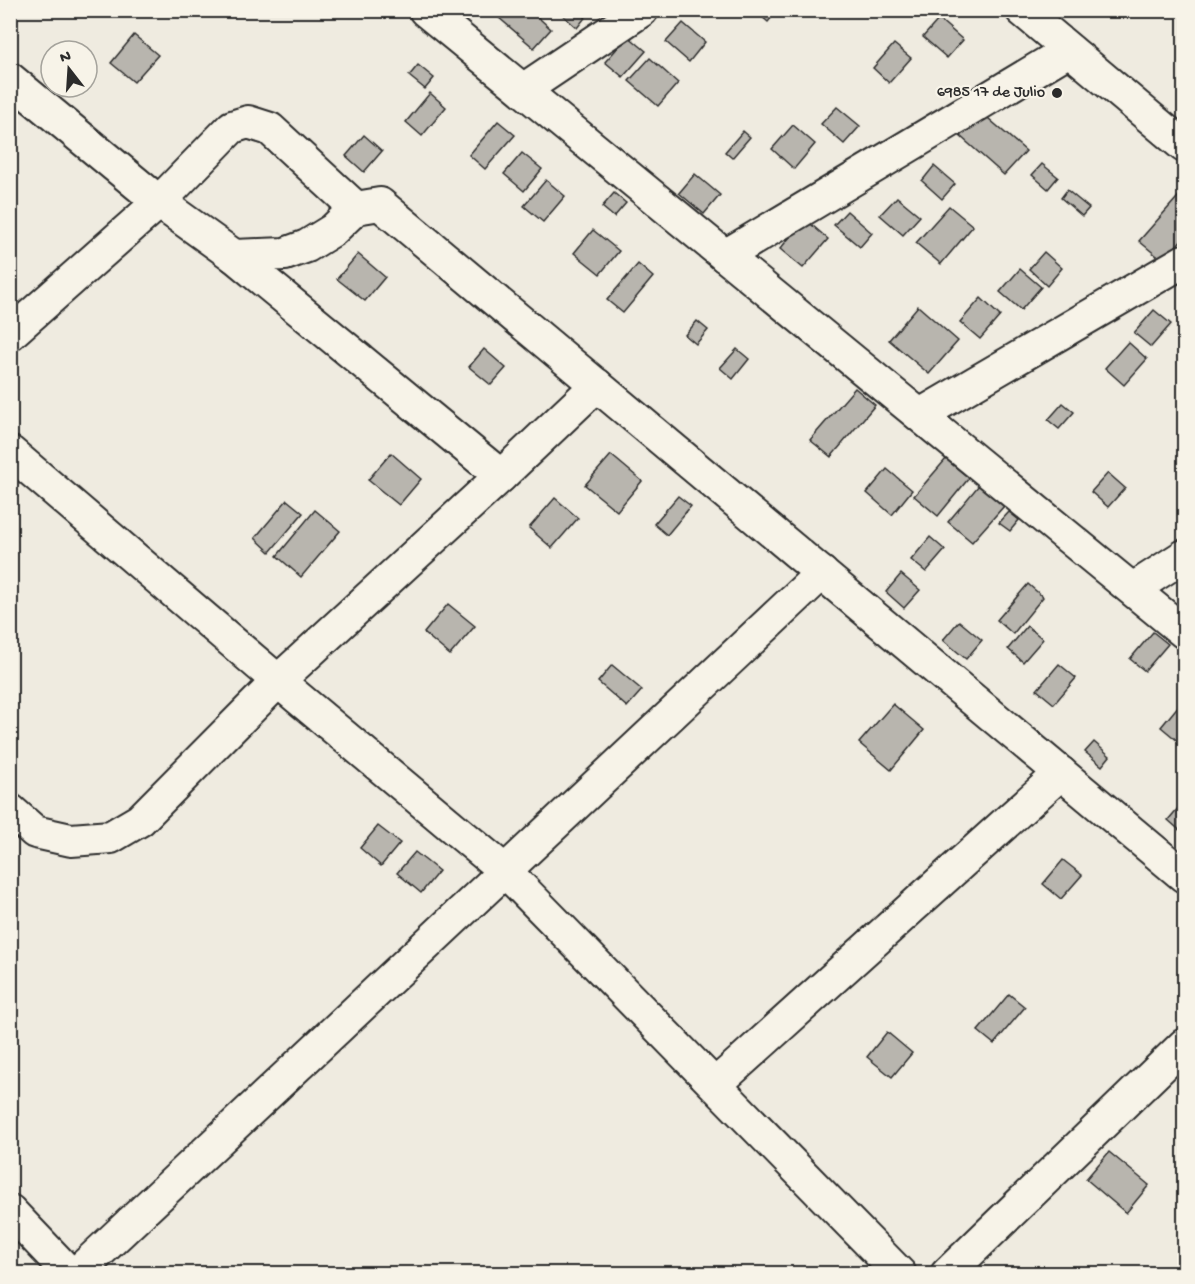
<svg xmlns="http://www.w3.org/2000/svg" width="1195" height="1284" viewBox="0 0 1195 1284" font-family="'Gochi Hand',sans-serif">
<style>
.building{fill:#b8b5ae;stroke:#2b2b2b;stroke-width:1.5}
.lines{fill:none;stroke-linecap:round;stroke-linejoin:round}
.minor-casing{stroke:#2b2b2b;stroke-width:36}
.minor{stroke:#f7f3e8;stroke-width:32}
.poi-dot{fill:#2b2b2b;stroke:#f7f3e8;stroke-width:2}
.labels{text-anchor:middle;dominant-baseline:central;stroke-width:4.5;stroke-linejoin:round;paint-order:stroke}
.poi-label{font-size:16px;fill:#2b2b2b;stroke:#f7f3e8;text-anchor:end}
</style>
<rect width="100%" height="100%" fill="#efebe0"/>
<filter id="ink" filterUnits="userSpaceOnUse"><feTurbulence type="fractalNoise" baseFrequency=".0167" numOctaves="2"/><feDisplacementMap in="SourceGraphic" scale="12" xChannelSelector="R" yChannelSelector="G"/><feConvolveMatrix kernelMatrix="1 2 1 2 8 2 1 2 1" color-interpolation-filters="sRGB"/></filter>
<g filter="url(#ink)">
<g class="building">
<polygon points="504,10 530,10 551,29 534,48 498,17"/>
<polygon points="557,10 591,10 577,28"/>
<polygon points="754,10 778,10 768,22"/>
<polygon points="939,19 963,40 947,58 923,37"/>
<polygon points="683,23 705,42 689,62 666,42"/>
<polygon points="134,35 158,55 134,82 111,63"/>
<polygon points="628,36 646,51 623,77 605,62"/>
<polygon points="894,44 911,58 889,83 873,68"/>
<polygon points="650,58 678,83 658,106 629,81"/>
<polygon points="418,65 434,78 425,89 409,76"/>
<polygon points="430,93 446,107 422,136 406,122"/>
<polygon points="837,107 860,126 844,144 821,124"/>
<polygon points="981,112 1026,151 1004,175 960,136"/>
<polygon points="498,121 515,135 485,169 469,155"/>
<polygon points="793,125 815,144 794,169 772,149"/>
<polygon points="743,131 750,137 732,158 725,152"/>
<polygon points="364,135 382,151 364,172 346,156"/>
<polygon points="522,153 542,169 524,191 504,174"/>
<polygon points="1042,164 1058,177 1048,189 1032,175"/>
<polygon points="934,166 955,184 942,199 922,181"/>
<polygon points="695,174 720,195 704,214 679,193"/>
<polygon points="546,180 565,196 543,222 524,206"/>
<polygon points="1067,190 1089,208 1082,216 1061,198"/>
<polygon points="1184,190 1184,237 1163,261 1139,241"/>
<polygon points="614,193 626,203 614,217 602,207"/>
<polygon points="897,197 920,216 903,235 880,215"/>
<polygon points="949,206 973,226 941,264 916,243"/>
<polygon points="847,211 872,233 860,247 834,225"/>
<polygon points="805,219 828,239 803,268 780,249"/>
<polygon points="593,230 619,251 600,274 574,253"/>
<polygon points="1044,252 1062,268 1047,286 1029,269"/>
<polygon points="358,254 385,277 365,301 337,279"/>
<polygon points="638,264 653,277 623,313 607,300"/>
<polygon points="1020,269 1041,287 1021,310 1000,292"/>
<polygon points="981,298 1000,316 980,339 960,322"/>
<polygon points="918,306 958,341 929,374 889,340"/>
<polygon points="1154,310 1171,324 1151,347 1134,333"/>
<polygon points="697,321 708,330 696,344 685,335"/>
<polygon points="1128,342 1147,359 1124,385 1105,368"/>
<polygon points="484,349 506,368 491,385 469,367"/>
<polygon points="737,349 749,359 733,379 720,368"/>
<polygon points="855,388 875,405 831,457 810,440"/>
<polygon points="1063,403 1074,412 1059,429 1048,420"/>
<polygon points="391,453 421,479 399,505 368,480"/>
<polygon points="611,455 642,481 617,511 585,485"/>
<polygon points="946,459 969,478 938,516 914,496"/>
<polygon points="887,469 912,490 892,515 867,493"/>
<polygon points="1108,473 1125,488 1108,507 1091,492"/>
<polygon points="979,485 1004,506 972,542 948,522"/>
<polygon points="678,496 691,506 667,535 654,524"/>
<polygon points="555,498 578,518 552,548 529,528"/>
<polygon points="287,500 303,513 270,552 255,538"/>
<polygon points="315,510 340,531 301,577 277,556"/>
<polygon points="1009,512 1019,520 1010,531 999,523"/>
<polygon points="930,537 945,550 926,572 911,560"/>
<polygon points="901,574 920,590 904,608 886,592"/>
<polygon points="1028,584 1043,597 1013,634 997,620"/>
<polygon points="448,604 475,626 450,655 424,633"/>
<polygon points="959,621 982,640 966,659 943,640"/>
<polygon points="1027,626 1043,639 1023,662 1008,649"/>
<polygon points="1153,632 1168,644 1145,671 1130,659"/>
<polygon points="1059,664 1076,678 1054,704 1037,690"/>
<polygon points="612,665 642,690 627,707 598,682"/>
<polygon points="1184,699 1184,736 1179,742 1161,727"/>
<polygon points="893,704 924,730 891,770 859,743"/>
<polygon points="1094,742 1110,756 1102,766 1085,752"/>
<polygon points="1179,807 1184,811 1184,834 1168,820"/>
<polygon points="378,826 400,843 381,866 360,848"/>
<polygon points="415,852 439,871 421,893 397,873"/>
<polygon points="1063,860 1082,875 1061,899 1043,884"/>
<polygon points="1009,994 1025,1007 994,1044 978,1031"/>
<polygon points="887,1032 912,1053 892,1077 867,1057"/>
<polygon points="1109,1152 1149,1185 1126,1213 1086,1179"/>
</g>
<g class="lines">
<g class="minor-casing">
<g id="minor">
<polyline points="425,10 1184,632"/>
<polyline points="1022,10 1184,146"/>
<polyline points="10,79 159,202 234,256 501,476"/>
<polyline points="523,90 642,10"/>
<polyline points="234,256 285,254 307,246 333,230 356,208 380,204 1184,876"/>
<polyline points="725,256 1069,50"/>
<polyline points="10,334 159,202 232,127 248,122 270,129 356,208"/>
<polyline points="920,415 1184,261"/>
<polyline points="10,452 278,681 505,871 900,1274"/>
<polyline points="1133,589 1184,556"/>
<polyline points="10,810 35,832 71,840 111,837 140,820 278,681 501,476 597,385"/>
<polyline points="716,1084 1061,773"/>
<polyline points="10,1211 70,1274"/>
<polyline points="76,1274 822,573"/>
<polyline points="947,1274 1184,1045"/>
</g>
</g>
<use href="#minor" class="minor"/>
</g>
</g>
<circle class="poi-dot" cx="1057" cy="93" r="6"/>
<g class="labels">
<g class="poi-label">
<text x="1045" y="93">6985 17 de Julio</text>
</g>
</g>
<rect width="1195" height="1284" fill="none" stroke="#f7f3e8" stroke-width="36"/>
<rect x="18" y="18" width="1159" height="1248" fill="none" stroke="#2b2b2b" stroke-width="2" filter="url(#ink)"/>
<g transform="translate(69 69) rotate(343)"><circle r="28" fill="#f7f3e8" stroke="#a5a39c" stroke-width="1.5"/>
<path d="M0-4.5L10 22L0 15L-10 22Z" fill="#2b2b2b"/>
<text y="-9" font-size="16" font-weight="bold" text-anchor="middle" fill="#2b2b2b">N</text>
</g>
</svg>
